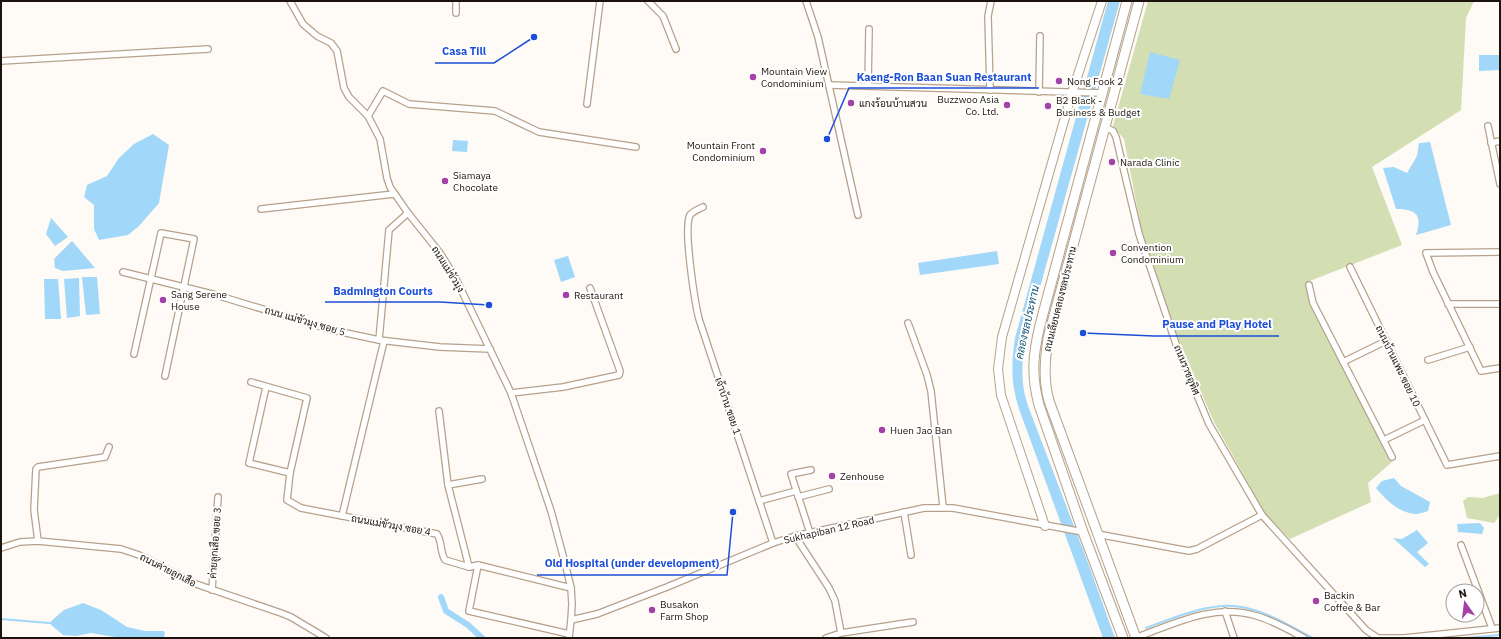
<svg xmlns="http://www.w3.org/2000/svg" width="1501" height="639" viewBox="0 0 1501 639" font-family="'IBM Plex Sans',Sarabun,sans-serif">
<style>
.green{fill:#d3deb3}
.water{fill:#a1d7f9}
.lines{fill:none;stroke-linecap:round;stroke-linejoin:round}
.stream{stroke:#a1d7f9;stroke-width:2}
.canal{stroke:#a1d7f9;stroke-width:6}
.minor-casing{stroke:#b6a18a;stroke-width:8}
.secondary-casing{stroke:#b6a18a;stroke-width:10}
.primary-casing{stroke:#b6a18a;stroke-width:11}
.minor{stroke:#fff;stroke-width:5.5}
.secondary{stroke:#fff;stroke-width:8}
.primary{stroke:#fff;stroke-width:9}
.poi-dot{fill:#a441a7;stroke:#fff;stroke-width:1.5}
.labels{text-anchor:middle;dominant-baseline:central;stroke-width:4;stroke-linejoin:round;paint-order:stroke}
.poi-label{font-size:10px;fill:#1c140c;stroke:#fff;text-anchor:start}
.street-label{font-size:10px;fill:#1c140c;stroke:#fff}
.water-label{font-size:11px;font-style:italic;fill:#155577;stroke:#fff}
.leader{fill:none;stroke:#1d4ed8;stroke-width:1.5}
.callout-dot{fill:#1d4ed8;stroke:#fff;stroke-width:1.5}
.callout-label{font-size:11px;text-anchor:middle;font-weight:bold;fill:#1d4ed8;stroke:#fff;stroke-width:4;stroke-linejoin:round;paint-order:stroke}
</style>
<rect width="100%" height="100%" fill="#fefaf5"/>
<g class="green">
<polygon points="1148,1 1474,1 1466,18 1461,110 1372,167 1402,245 1307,282 1312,309 1392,462 1368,483 1371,502 1290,539 1266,515 1214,422 1179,341 1143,238 1124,139 1113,126"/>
<polygon points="1500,493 1500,515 1494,523 1467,518 1463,501 1468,497 1483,498"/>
</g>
<g class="water">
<path d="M1108,1H1120L1025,341C1022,366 1020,381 1028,406L1087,560L1115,638H1103L1019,409C1011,383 1011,365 1015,338Z"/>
<polygon points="1150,52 1180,60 1169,99 1140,94"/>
<polygon points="1479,55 1500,55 1500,70 1479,71"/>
<polygon points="153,134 169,145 159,203 139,226 128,235 99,240 94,229 94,205 84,197 87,185 107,176 119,158 134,144"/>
<polygon points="453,140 468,141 467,152 452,151"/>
<path d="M1430,142L1451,225L1416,235C1423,215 1416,209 1396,209L1383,168L1394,167L1407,173L1417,156L1419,143Z"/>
<polygon points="51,218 68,237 55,246 46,234"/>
<polygon points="72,241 95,268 63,271 55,268 54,259"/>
<polygon points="997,251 999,264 920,275 918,263"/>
<polygon points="568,256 575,277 561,282 554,260"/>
<polygon points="82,277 97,277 100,314 86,315"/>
<polygon points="79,278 80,316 67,318 64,279"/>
<polygon points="44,279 58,279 61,319 45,319"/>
<path d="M1394,478L1401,486L1430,502L1428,511C1424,512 1419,514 1415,514C1399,513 1385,499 1376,488L1382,481Z"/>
<polygon points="1480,523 1484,528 1482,534 1458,532 1457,524"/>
<polygon points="1417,530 1428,543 1417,552 1429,564 1425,567 1393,538 1402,539"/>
<polygon points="83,603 101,610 127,627 145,631 164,631 165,634 163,638 121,638 91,633 76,636 63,635 49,623 64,610"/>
</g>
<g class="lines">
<g class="stream">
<polyline points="1,619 49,623"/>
<path d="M1146,628C1170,619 1196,608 1222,606C1254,603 1286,624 1313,638"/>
<polyline points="1465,638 1500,635"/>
</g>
<polyline class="canal" points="441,597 446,611 468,625 482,638"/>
<g class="minor-casing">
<g id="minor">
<polyline points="290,1 303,24 317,36 331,43 337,51 344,88 349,97 368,116 380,139 387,178 390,187 408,213 440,253 455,277 511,393 551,511 566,567 571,588 572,604 571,620 569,638"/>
<polyline points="648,1 663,16 676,49"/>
<polyline points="806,1 818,37 858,215"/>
<polyline points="456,13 456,1"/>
<polyline points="1,61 208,49"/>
<polyline points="829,85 1102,93"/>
<polyline points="868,86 869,29"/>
<polyline points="990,90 988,16 991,1"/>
<polyline points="1039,92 1040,36"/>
<polyline points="587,104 600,1"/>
<polyline points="368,116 383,91 409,104 495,111 539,132 636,147"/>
<polyline points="1488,126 1500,184"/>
<polyline points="1105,127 1113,131 1116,137 1139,234 1177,347 1209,424 1262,515 1366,630 1378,638 1404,638 1500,628"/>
<polyline points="1491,143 1500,141"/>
<path d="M703,207C699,209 693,211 690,215C683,228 695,303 699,319L773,543"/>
<polyline points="261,209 394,194"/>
<polyline points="1500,252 1426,253 1433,272 1481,371 1500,368"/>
<polyline points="1350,267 1447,465 1500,456"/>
<polyline points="123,272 216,295 332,330 379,340 440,347 490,349"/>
<polyline points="1309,285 1313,303 1392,457"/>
<polyline points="1448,304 1500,304"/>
<polyline points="908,323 927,375 931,391 943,507"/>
<polyline points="379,340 389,230 408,213"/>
<polyline points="134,354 161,233 194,239 165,376"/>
<polyline points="1428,360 1470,347"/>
<polyline points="1343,362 1386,341"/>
<path d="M251,382L307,398L290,473L287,500L301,508L437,534C442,541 440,552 445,560L469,567L478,565L571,588"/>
<polyline points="266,387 249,463 290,473"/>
<polyline points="511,393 563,387 619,375 620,371 590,288"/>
<polyline points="439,411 448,485 469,567"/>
<polyline points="1384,440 1425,420"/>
<polyline points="448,485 482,479"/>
<polyline points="798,497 829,489"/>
<polyline points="759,501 796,491"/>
<polyline points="904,512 911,555"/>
<polyline points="342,516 384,341"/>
<polyline points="810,533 791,474 811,470"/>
<polyline points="1097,534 1189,551 1197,549 1262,515"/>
<polyline points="795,536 829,588 835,601 841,633 826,638"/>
<polyline points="38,541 34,510 36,469 38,467 105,457 109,447"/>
<polyline points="1461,545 1492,628"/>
<polyline points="1,548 20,542 38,541 121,549 139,555 196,584 281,613 291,617 326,638"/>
<polyline points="478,565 469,611 569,634"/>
<polyline points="212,590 218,497"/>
<polyline points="1225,611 1234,638"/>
<polyline points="571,620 597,614 667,587 773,543 795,536 924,508 953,508 1083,532"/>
<polyline points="841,633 913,622"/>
<path d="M1135,638C1176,623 1213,603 1257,616C1274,621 1289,630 1304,638"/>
</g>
</g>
<g class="secondary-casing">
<polyline id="secondary" points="1045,526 1001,395 998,369 1002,337 1072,93 1102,1"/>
</g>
<g class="primary-casing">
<g id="primary">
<path d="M1123,638L1083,532L1039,405C1031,375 1033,354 1040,325L1127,1"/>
<path d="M1136,638L1049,401C1043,379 1045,360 1048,338L1139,1"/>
</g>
</g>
<use href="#minor" class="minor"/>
<use href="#secondary" class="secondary"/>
<use href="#primary" class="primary"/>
</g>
<g class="poi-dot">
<circle cx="753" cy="77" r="4"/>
<circle cx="1059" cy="81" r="4"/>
<circle cx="851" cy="103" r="4"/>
<circle cx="1007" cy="105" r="4"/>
<circle cx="1048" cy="106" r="4"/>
<circle cx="763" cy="151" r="4"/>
<circle cx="1112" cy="162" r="4"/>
<circle cx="445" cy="181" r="4"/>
<circle cx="1113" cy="253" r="4"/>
<circle cx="566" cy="295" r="4"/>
<circle cx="163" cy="300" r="4"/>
<circle cx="882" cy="430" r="4"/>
<circle cx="832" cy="476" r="4"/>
<circle cx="1316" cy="601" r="4"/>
<circle cx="652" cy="610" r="4"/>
</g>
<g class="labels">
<g class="poi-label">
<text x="761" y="71">Mountain View<tspan x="761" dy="12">Condominium</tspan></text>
<text x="1067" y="81">Nong Fook 2</text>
<text x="999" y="99" text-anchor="end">Buzzwoo Asia<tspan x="999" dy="12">Co. Ltd.</tspan></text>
<text x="1056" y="100">B2 Black -<tspan x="1056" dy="12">Business &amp; Budget</tspan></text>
<text x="859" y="103">แกงร้อนบ้านสวน</text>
<text x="755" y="145" text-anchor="end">Mountain Front<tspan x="755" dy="12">Condominium</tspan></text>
<text x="1120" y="162">Narada Clinic</text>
<text x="453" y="175">Siamaya<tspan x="453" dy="12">Chocolate</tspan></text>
<text x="1121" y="247">Convention<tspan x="1121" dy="12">Condominium</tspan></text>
<text x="171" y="294">Sang Serene<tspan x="171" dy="12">House</tspan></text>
<text x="574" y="295">Restaurant</text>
<text x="890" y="430">Huen Jao Ban</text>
<text x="840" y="476">Zenhouse</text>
<text x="1324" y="595">Backin<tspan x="1324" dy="12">Coffee &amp; Bar</tspan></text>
<text x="660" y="604">Busakon<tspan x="660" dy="12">Farm Shop</tspan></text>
</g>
<g class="street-label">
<text transform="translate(448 269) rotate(58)">ถนนแม่ขัวมุง</text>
<text transform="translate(1060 299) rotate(-76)">ถนนเลียบคลองชลประทาน</text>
<text transform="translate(305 321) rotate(16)">ถนน แม่ขัวมุง ซอย 5</text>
<text transform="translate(1398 366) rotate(64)">ถนนบ้านแพะ ซอย 10</text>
<text transform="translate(1187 370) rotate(68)">ถนนราชอุทิศ</text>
<text transform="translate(728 406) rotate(71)">เจ้าบ้าน ซอย 1</text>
<text transform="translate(391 525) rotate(10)">ถนนแม่ขัวมุง ซอย 4</text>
<text transform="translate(829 530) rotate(-13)">Sukhapiban 12 Road</text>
<text transform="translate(215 543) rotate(-86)">ค่ายลูกเสือ ซอย 3</text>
<text transform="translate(168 570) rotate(27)">ถนนค่ายลูกเสือ</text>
</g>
<g class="water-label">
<text transform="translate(1027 322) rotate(-77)">คลองชลประทาน</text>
</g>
</g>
<path class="leader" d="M534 37L494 63H435M827 139L849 88H1039M489 305L440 302H325M1083 333L1154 336H1279M733 512L727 575H537"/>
<g class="callout-dot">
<circle cx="534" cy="37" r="4"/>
<circle cx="827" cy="139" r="4"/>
<circle cx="489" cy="305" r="4"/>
<circle cx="1083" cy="333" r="4"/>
<circle cx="733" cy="512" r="4"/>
</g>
<g class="callout-label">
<text x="464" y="55">Casa Till</text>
<text x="944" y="81">Kaeng-Ron Baan Suan Restaurant</text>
<text x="383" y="295">Badmington Courts</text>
<text x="1217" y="328">Pause and Play Hotel</text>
<text x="632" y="567">Old Hospital (under development)</text>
</g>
<rect width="1501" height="639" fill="none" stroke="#1c140c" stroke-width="4"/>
<g transform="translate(1465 603) rotate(346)"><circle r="19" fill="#ffffff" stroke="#a4a19e"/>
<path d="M0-3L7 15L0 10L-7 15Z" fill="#a441a7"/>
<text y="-6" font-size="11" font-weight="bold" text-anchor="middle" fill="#1c140c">N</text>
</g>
</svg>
